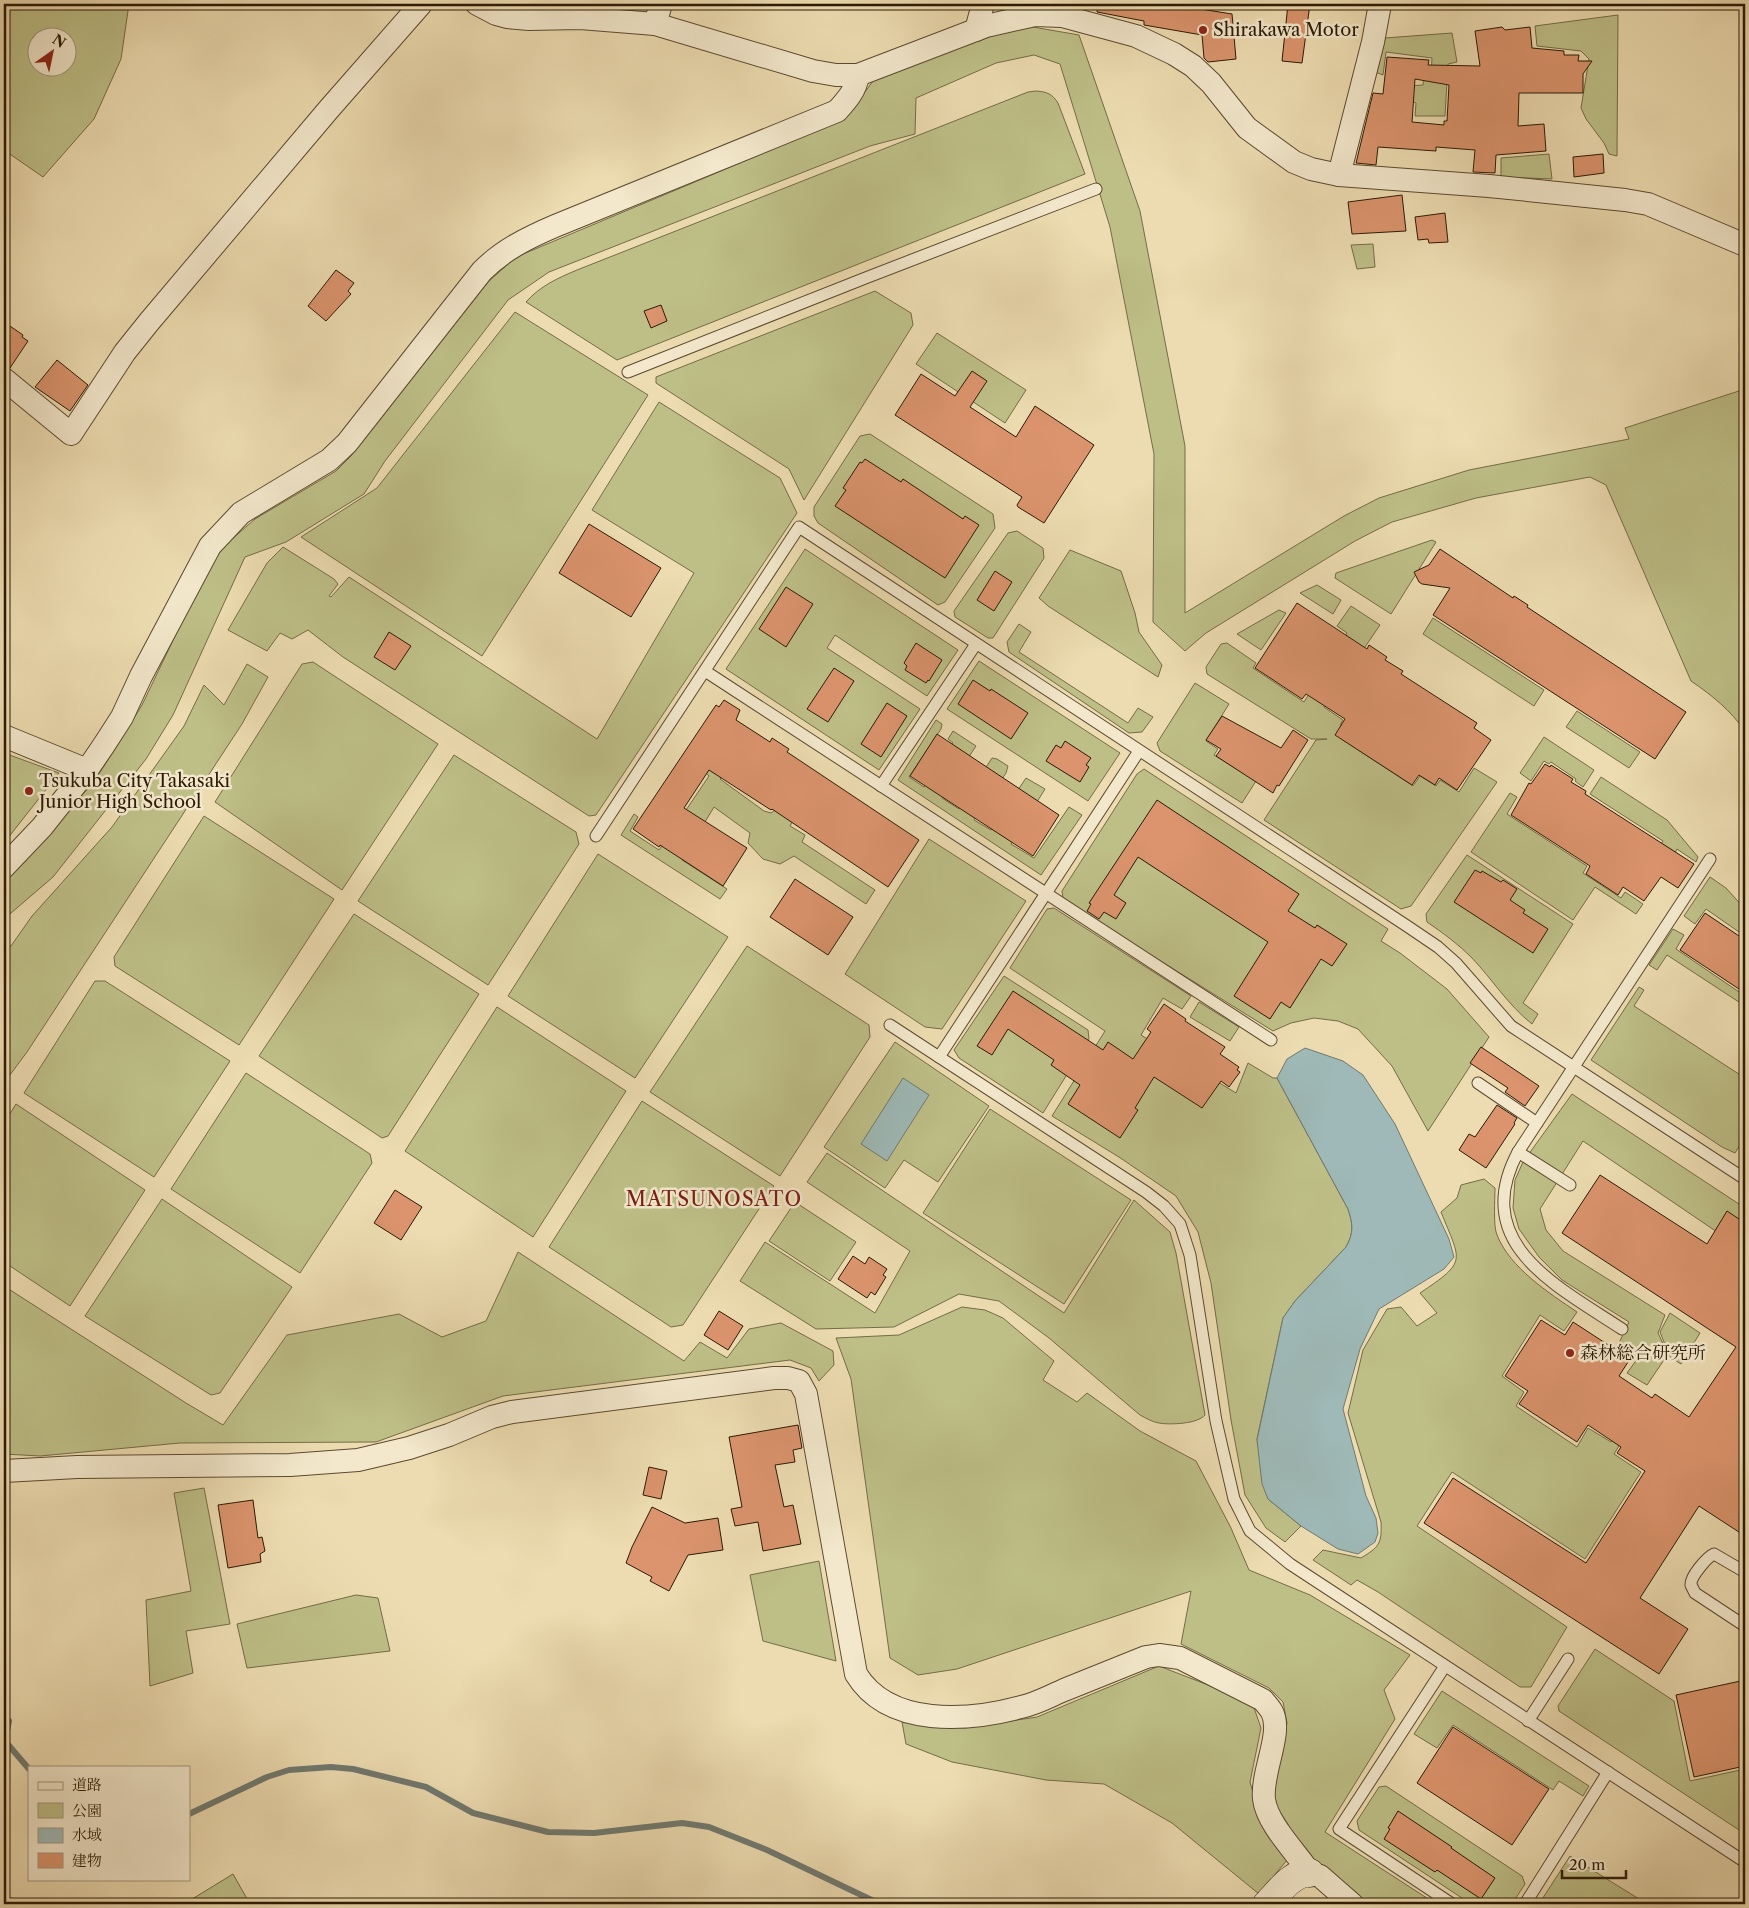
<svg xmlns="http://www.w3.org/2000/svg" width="1749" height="1908" viewBox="0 0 1749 1908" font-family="'Libre Caslon Text','Noto Serif JP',serif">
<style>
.green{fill:#bebf87;stroke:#746c46;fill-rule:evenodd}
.water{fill:#9eb9b7;stroke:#707970}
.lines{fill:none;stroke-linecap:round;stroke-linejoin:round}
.stream{stroke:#707970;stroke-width:6}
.building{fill:#db946d;stroke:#2b1a05;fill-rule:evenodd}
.lane-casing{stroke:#5c4a30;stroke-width:13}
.street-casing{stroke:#5c4a30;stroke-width:24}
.secondary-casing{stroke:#2b1a05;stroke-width:29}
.lane{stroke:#f3e8cc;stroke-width:11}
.street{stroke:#f3e8cc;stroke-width:22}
.secondary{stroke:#f3e8cc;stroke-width:28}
.poi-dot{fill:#8f2418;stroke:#f3e8cc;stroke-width:2}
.labels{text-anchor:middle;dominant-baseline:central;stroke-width:5;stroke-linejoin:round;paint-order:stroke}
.poi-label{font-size:18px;fill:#2b1a05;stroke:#f3e8cc;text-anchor:start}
.quarter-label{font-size:20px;letter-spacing:1px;fill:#7a1f14;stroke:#f3e8cc}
</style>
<rect width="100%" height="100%" fill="#eddcb1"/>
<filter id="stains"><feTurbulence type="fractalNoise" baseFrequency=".004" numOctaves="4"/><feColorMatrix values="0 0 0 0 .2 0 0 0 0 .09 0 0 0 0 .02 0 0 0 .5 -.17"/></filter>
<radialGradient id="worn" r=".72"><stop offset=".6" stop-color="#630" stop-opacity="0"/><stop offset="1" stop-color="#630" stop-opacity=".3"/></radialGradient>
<g class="green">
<path d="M4,4H129L121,59L94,119L43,177L4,150ZM38,38H68V68H38Z"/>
<polygon points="1618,15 1617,156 1609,154 1604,143 1586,119 1581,108 1589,59 1581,51 1537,46 1535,26"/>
<path d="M1033,27L1079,35L1140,211L1185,446V613L1344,516L1379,498L1469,470L1629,439L1625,428L1745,389V731C1730,710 1713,696 1691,681L1606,485L1590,477L1476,498L1392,522L1355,541L1206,633L1185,651L1153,622L1154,454L1110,227L1060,64L1034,55L996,63L916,98L915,134L870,146L549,272L508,300L385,461L364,494L286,542L245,557L173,715L146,759L53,877L4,919V880L29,857L95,780L117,746L142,705L202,580L223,547L255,519L336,471L351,456L488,282L516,257L845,119L873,81L918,62L1003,32Z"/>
<polygon points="1452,33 1457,62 1448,64 1445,116 1415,116 1416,103 1406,99 1409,86 1423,85 1424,75 1431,77 1432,58 1386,52 1383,75 1375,72 1385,38"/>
<path d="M1036,91C1048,92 1052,94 1058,103L1085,174L617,360L526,302C540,286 558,278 577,270L1028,92Z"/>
<polygon points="1549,154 1552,179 1501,177 1501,158"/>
<polygon points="1373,244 1375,267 1357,269 1351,245"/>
<polygon points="875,291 911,313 913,325 804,500 789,469 656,383 656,377"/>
<polygon points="515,312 648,395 482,656 301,537 377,488"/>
<polygon points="937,333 1026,390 1005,423 916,364"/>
<polygon points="659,402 780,478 797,513 596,815 589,816 343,657 308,630 292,639 280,633 267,651 228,630 267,563 283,547 334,579 338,584 329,596 331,597 349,577 597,739 694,573 592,510"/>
<polygon points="870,434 993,514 995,528 945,602 938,605 818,523 814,516 814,507 860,436"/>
<polygon points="1017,531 1043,548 1044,558 993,638 988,638 955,617 954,611 1008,533"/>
<polygon points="1432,540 1436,542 1391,614 1335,578 1336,573"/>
<polygon points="805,549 958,650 927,696 835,635 827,648 920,709 879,770 726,669"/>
<polygon points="1070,550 1121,571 1135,613 1139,632 1162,665 1158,677 1048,606 1039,598"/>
<polygon points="1317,585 1341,600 1333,614 1300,593"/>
<polygon points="1351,606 1380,625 1324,707 1343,720 1340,725 1345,728 1340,738 1413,786 1420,776 1436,786 1440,780 1459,792 1474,768 1497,782 1411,906 1401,909 1264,820 1316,740 1327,739 1311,739 1207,674 1206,667 1221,644 1227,643 1256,663 1253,668 1304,702 1347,633 1337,626"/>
<polygon points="1279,610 1286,613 1261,650 1237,634"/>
<polygon points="1433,618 1544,690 1534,706 1423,634"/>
<polygon points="1019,624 1031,632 1019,652 1128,723 1138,708 1153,717 1142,732 1129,733 1009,652 1007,642"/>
<polygon points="979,661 1120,753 1088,801 947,709"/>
<polygon points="313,662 438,744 342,890 215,802 302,664"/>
<polygon points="247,664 268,677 242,724 27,1052 4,1083 4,948 11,946 32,916 112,827 184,726 204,685 224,705"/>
<polygon points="1195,683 1229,704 1206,741 1218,749 1214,755 1256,781 1242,803 1160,751 1157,743"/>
<polygon points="1577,711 1640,752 1629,768 1566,727"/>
<polygon points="936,720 942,724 941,729 909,777 924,787 953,743 948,739 953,731 976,746 942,798 959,809 992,758 997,759 1008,766 1006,773 974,820 991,830 1026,778 1045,789 1011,844 1034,858 1069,807 1082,815 1041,875 898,780"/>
<polygon points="1544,737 1594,770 1583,787 1575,781 1576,779 1551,762 1549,764 1544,761 1531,781 1520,773"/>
<polygon points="4,753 59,773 4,843"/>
<polygon points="454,755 576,832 579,844 488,985 358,901"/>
<polygon points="709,765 725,774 720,779 764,811 771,813 782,805 800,808 790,826 805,835 802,842 875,890 866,904 794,856 780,864 763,859 748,843 750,833 714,807 682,860 727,889 720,899 621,835 634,814 638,817 630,831 659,850 709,776 705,772"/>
<polygon points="1144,769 1388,929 1381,941 1400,953 1447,989 1489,1037 1428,1131 1392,1066 1358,1029 1338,1021 1314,1018 1291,1023 1273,1031 1114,932 1063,898 1062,891 1137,774"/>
<polygon points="1601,777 1667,820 1698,857 1696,862 1677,849 1675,853 1661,844 1663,841 1590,794"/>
<polygon points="1510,793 1517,797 1507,814 1587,866 1583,873 1621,898 1625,892 1643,904 1636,914 1595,887 1573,920 1471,852"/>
<polygon points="204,816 334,899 239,1045 115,966 114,957"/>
<polygon points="929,839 1026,901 942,1029 925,1027 845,974"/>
<polygon points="598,854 728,937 635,1078 508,996"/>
<path d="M1467,855L1573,924L1523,1003L1538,1014L1532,1024C1508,1005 1492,979 1472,958C1458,944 1443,933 1427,922L1426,914Z"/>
<polygon points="1710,877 1726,888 1745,909 1745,922 1739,932 1706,909 1695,924 1684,916"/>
<path d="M1054,908L1191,996L1182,1009L1163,998L1141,1035L1236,1093L1248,1063L1273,1078H1277L1348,1209C1353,1224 1354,1233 1346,1247L1295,1301L1283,1318L1257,1439L1268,1499L1301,1526L1285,1542L1266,1528L1245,1495L1231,1420L1211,1283L1198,1232L1176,1196L1119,1157L1052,1116L1105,1031L1010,968L1047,909Z"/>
<polygon points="354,914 479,994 388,1136 382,1138 259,1056"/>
<polygon points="1673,929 1684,935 1676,949 1745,996 1745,1006 1667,955 1657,970 1649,965"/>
<polygon points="747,946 869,1025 870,1037 780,1176 650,1092"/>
<polygon points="1004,976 1088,1030 1089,1039 1043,1113 959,1058 954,1050"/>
<polygon points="95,981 105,981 230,1061 154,1177 24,1093"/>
<polygon points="1639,987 1644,990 1634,1006 1745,1078 1745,1137 1735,1153 1722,1147 1591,1060"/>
<polygon points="1199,1002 1239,1027 1230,1041 1190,1017"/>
<polygon points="497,1007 626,1091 533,1237 405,1151"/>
<polygon points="895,1042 989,1106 938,1182 904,1160 885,1188 824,1147"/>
<polygon points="246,1073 370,1154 372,1163 300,1273 171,1189"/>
<polygon points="1572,1094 1745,1208 1745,1251 1583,1141 1540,1209 1546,1230 1563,1251 1665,1315 1658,1333 1668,1354 1647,1385 1627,1373 1638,1358 1619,1343 1629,1322 1562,1280 1539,1257 1519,1229 1513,1208 1515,1180 1523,1162"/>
<polygon points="642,1101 774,1186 683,1325 671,1327 549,1247"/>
<polygon points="16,1104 145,1190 70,1306 4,1262 4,1123"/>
<polygon points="990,1109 1131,1200 1064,1304 923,1213"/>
<path d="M827,1153L1064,1313L1134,1200L1170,1232L1176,1253L1205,1415C1198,1424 1169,1425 1159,1423C1152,1422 1146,1418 1140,1415L1049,1338L999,1301L959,1294L894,1327L816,1329L740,1281L765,1242L875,1313L910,1251L807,1182Z"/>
<path d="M1484,1179L1495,1188C1495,1199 1493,1226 1497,1235C1510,1268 1549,1293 1577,1312L1564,1331L1540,1315L1502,1376L1524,1392L1516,1406L1577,1447L1588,1428L1611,1442L1623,1422L1630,1428L1614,1454L1641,1472L1585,1559L1452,1472L1417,1526L1567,1627L1531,1687H1520L1378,1592L1357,1580L1351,1585L1313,1560L1323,1550L1361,1558C1379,1547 1382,1544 1381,1522L1348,1413L1363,1350L1387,1309L1401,1307L1417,1326L1437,1313L1420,1293C1468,1261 1461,1262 1441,1212L1457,1198L1461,1185Z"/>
<polygon points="162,1199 292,1287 220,1393 211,1395 85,1316"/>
<polygon points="795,1202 856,1242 830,1281 769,1241"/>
<polygon points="518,1252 684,1361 700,1342 727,1358 749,1329 781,1323 833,1351 834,1365 819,1381 811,1368 790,1360 503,1396 376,1442 180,1443 40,1456 4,1454 4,1286 186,1403 223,1425 287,1335 399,1314 442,1337 486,1321"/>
<polygon points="962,1307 985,1310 1003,1318 1054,1361 1043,1380 1077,1402 1087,1393 1140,1431 1196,1461 1231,1528 1249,1570 1310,1595 1410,1655 1384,1690 1395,1719 1325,1832 1436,1904 1366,1904 1309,1858 1272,1799 1287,1723 1283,1702 1269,1688 1181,1644 1191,1591 957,1669 918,1675 890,1658 851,1379 836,1338 899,1335"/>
<polygon points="1670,1313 1700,1333 1681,1364 1670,1357 1660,1332"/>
<polygon points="204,1488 230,1624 186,1631 193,1673 150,1686 146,1600 191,1591 174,1493"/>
<polygon points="819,1561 836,1661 763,1641 750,1575"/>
<polygon points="356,1595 378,1598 390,1651 247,1668 237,1624"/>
<polygon points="1595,1649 1674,1701 1690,1781 1745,1769 1745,1834 1559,1711 1558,1706"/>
<polygon points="1159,1666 1252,1702 1261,1728 1250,1782 1259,1813 1287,1860 1259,1894 1172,1823 1104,1784 1046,1780 952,1762 906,1744 902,1722 965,1728 1037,1717"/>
<polygon points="1442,1691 1589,1786 1583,1796 1559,1781 1553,1790 1453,1725 1437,1748 1414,1734"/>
<polygon points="1386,1786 1522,1876 1525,1884 1512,1904 1471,1904 1359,1830 1357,1821 1379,1787"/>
<polygon points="1570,1856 1647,1904 1539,1904"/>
<polygon points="233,1874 250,1904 184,1904"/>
</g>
<g class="water">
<path d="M1305,1048L1343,1061L1363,1075L1395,1124L1449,1239L1454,1257L1444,1269L1379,1309L1360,1349L1343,1409L1366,1496L1376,1518L1378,1533L1375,1542L1358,1554L1338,1549L1301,1526L1268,1499L1262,1484L1257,1440L1283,1318L1295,1301L1346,1247C1354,1233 1353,1224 1348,1209L1277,1078L1287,1059Z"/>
<polygon points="903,1078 929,1095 887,1161 861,1144"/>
</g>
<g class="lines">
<g class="stream">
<polyline points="4,1720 9,1721 5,1741 29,1769"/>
<polyline points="189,1814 267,1777 289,1770 331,1767 353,1769 426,1787 473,1813 548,1832 594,1833 682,1823 709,1827 767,1850 880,1904"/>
</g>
</g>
<g class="building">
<polygon points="1098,4 1169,4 1232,14 1236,59 1208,62 1204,58 1202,35 1144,25 1144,21 1097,12"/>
<polygon points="1288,4 1310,4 1302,63 1282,61"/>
<path d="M1502,27L1505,30L1530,27L1532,48L1564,51V55H1579L1578,61H1592L1583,74V93H1519L1518,126L1544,124L1546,151L1496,155L1495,173L1473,172L1475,150L1436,147V151L1378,147L1376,165L1356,163L1373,93L1383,94L1387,57L1429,60L1428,65L1480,66L1475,31ZM1415,79L1449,85L1447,121H1444V125L1412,122Z"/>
<polygon points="1603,154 1604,173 1574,177 1573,157"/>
<polygon points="1402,195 1406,231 1352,234 1348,202"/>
<polygon points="1445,213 1448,242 1429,243 1428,239 1418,240 1415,217"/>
<polygon points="336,270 354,283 348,291 351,294 326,321 308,306"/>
<polygon points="661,305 667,321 651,328 644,311"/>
<polygon points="4,322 23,335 22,337 28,341 10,368 4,366"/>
<polygon points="57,360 88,385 70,411 35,387"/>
<polygon points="972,371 987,381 970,407 1016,437 1035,406 1094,445 1044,523 1018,507 1017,505 1022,497 895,415 921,374 955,396"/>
<polygon points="865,459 901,482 903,479 963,519 965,516 979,525 945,578 835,506 846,490 843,488 860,462 862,463"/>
<polygon points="589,524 661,568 631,617 559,573"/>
<polygon points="1440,549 1513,598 1514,596 1528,605 1527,607 1686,712 1655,759 1433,615 1450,588 1422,584 1419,582 1414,572 1429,565"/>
<polygon points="995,571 1012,582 994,611 977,600"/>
<polygon points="786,587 813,604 786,647 759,629"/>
<polygon points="1297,603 1367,649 1369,645 1387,657 1385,660 1403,671 1401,674 1477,723 1474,728 1491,740 1457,790 1439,778 1435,785 1419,775 1412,785 1335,735 1345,719 1306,694 1302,699 1255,668"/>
<polygon points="389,632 411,646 395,670 374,657"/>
<polygon points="916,643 942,660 929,681 928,680 926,683 905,670 907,666 904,663"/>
<polygon points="834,668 854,681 828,722 807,709"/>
<polygon points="973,680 990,691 991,689 1028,713 1011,739 958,704"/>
<polygon points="724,700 740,710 736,720 770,742 772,738 789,749 787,752 919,840 888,887 772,809 771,810 709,770 684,808 747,848 723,886 660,845 659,847 633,829 716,705 719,707"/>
<polygon points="887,703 907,716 881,757 861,744"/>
<polygon points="1222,716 1281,748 1293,730 1308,740 1279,786 1277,785 1273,793 1216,756 1221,749 1206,740"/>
<polygon points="937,734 1059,815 1033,856 910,776"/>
<polygon points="1065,741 1091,758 1086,765 1089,767 1080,782 1046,761 1056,745 1061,748"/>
<polygon points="1545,764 1550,767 1551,765 1573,779 1571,782 1586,791 1585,794 1694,864 1678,888 1661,877 1644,901 1623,887 1618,895 1586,874 1590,866 1511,815 1529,783 1531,784"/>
<polygon points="1157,800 1299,894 1288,911 1315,928 1317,925 1347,944 1332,966 1321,959 1290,1008 1281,1002 1270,1019 1234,996 1268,942 1138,857 1114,895 1126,903 1116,919 1104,912 1099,919 1087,911 1091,904 1089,903"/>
<polygon points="1475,870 1481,873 1482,871 1501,882 1503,880 1517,889 1510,900 1525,910 1523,913 1548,929 1533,953 1454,902"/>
<polygon points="795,879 853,917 828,955 770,917"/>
<polygon points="1705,913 1745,940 1745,993 1680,950"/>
<polygon points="1013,991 1103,1050 1108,1042 1133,1059 1151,1032 1147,1029 1164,1004 1186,1019 1185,1021 1225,1047 1220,1054 1239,1067 1237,1070 1240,1072 1229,1087 1221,1081 1202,1108 1154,1077 1135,1108 1138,1110 1120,1138 1068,1104 1080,1085 1051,1065 1054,1060 1008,1029 992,1055 977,1046"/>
<polygon points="1481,1047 1539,1086 1525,1106 1505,1092 1508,1088 1470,1063"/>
<polygon points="1497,1105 1517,1118 1514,1123 1515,1124 1486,1168 1459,1150 1469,1134 1475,1137"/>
<polygon points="1600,1175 1707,1244 1727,1211 1745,1223 1745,1536 1699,1506 1640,1598 1688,1629 1659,1674 1424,1523 1453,1478 1586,1563 1645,1471 1617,1453 1621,1447 1588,1425 1577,1442 1519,1404 1528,1391 1505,1376 1541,1320 1565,1335 1573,1322 1630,1359 1619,1376 1652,1398 1655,1394 1689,1417 1736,1347 1562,1233"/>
<polygon points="395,1190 422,1207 401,1240 374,1223"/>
<polygon points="853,1256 865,1264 869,1257 887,1269 883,1275 886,1277 875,1295 871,1292 867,1298 838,1279"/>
<polygon points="719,1311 743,1326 728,1350 704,1335"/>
<polygon points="798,1425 802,1448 793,1450 795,1462 775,1465 784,1507 793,1505 801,1544 763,1551 758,1522 735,1526 731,1509 742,1507 729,1437"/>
<polygon points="649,1467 667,1471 661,1499 643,1495"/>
<polygon points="253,1500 258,1538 262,1537 265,1551 260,1554 261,1562 228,1568 218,1505"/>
<polygon points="652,1507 685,1523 718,1518 723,1550 688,1555 669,1591 650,1581 652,1577 626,1563 632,1547"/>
<polygon points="1745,1680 1745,1766 1694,1777 1676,1695"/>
<polygon points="1453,1727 1549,1789 1512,1845 1417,1783"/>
<polygon points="1398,1811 1452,1847 1451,1848 1495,1878 1481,1899 1437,1870 1435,1872 1384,1839 1390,1829 1388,1828"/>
</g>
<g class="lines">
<g class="lane-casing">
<g id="lane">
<polyline points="628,372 868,277 1096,189"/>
<polyline points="705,671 1271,1040"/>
<polyline points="881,786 976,644"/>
<polyline points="596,836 799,527 1407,926 1438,947 1456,963 1511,1026 1745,1179"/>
<polyline points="890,1025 1146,1192 1164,1206 1180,1224 1190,1255 1216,1421 1234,1499 1250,1531 1290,1564 1745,1862"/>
<polyline points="939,1057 1139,751"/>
<polyline points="1478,1083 1537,1123"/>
<polyline points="1518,1152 1570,1185"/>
<path d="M1622,1329C1557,1286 1469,1244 1518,1152L1710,859"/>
<path d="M1745,1572L1714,1554C1707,1557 1690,1577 1691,1585C1692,1587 1694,1591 1695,1593L1745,1626"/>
<polyline points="1445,1666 1339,1829 1452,1904"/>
<polyline points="1528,1721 1568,1659"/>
<polyline points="1525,1904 1608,1772"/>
</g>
</g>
<g class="street-casing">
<g id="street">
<polyline points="477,4 496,14 507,17 529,19 580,18 655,24 813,71 836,75 858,75 986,26 1035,15 1062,16 1136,36 1174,54 1193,66 1211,83 1247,128 1294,162 1311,169 1339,175 1489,186 1625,200 1648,204 1745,245"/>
<polyline points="655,24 661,4"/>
<polyline points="976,30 983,4"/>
<polyline points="1339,175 1373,42 1380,4"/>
<polyline points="4,379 71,434 125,352 149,322 329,109 421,4"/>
<polyline points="4,736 87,770"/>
<path d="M4,867L42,827L87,770L104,745L122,717L141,676L210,546L241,513L329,460L347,443L482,271C503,250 527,238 555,226L837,111C847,100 856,90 858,75"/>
<path d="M4,1471L77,1467L290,1465L358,1460L409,1448L449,1435L492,1417L512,1412L774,1378H788L799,1381L806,1394L856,1674C889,1728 969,1721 1021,1707C1036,1704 1050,1696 1064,1690C1091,1679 1118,1668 1146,1657L1159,1655L1180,1658L1263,1700C1266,1704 1270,1708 1272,1712C1283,1733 1261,1772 1264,1799C1267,1824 1296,1852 1310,1873L1320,1876L1352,1904"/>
</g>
</g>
<g class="secondary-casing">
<path id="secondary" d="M1267,1904C1278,1893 1293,1871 1310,1873"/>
</g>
<use href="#lane" class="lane"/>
<use href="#street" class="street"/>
<use href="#secondary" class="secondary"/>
</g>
<g class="poi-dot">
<circle cx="1203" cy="30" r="5"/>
<circle cx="29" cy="791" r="5"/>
<circle cx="1570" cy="1353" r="5"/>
</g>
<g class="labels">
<g class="poi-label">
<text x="1213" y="30">Shirakawa Motor</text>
<text x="39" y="781">Tsukuba City Takasaki<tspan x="39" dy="21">Junior High School</tspan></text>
<text x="1580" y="1353">森林総合研究所</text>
</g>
<g class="quarter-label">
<text x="714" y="1199">MATSUNOSATO</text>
</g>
</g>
<rect width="1749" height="1908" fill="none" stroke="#eddcb1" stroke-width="20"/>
<rect x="5" y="5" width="1739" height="1898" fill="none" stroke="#2b1a05" stroke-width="2.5"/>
<rect x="10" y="10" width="1729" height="1888" fill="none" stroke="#2b1a05"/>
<rect x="28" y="1766" width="162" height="115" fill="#f3e8cc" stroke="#a3967c"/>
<rect x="38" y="1782" width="25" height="8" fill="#f3e8cc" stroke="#a3967c"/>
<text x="72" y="1790" font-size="15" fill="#2b1a05">道路</text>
<rect x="38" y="1803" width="25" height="15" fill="#bebf87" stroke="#a3967c"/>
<text x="72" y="1816" font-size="15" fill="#2b1a05">公園</text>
<rect x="38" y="1828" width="25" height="15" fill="#9eb9b7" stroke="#a3967c"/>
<text x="72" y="1840" font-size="15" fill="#2b1a05">水域</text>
<rect x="38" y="1853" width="25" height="15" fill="#db946d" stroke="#a3967c"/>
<text x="72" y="1866" font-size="15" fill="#2b1a05">建物</text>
<g transform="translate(52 52) rotate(33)"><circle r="24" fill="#f3e8cc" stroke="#a3967c"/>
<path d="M0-4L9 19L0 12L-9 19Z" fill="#8f2418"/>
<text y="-8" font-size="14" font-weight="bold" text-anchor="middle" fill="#2b1a05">N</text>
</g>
<path d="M1562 1870v8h64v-8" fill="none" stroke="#2b1a05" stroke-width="2.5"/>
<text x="1569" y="1870" font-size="15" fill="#2b1a05" stroke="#f3e8cc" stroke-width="4" paint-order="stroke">20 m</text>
<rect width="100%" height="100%" filter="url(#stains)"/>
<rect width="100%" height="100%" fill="url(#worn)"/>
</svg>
